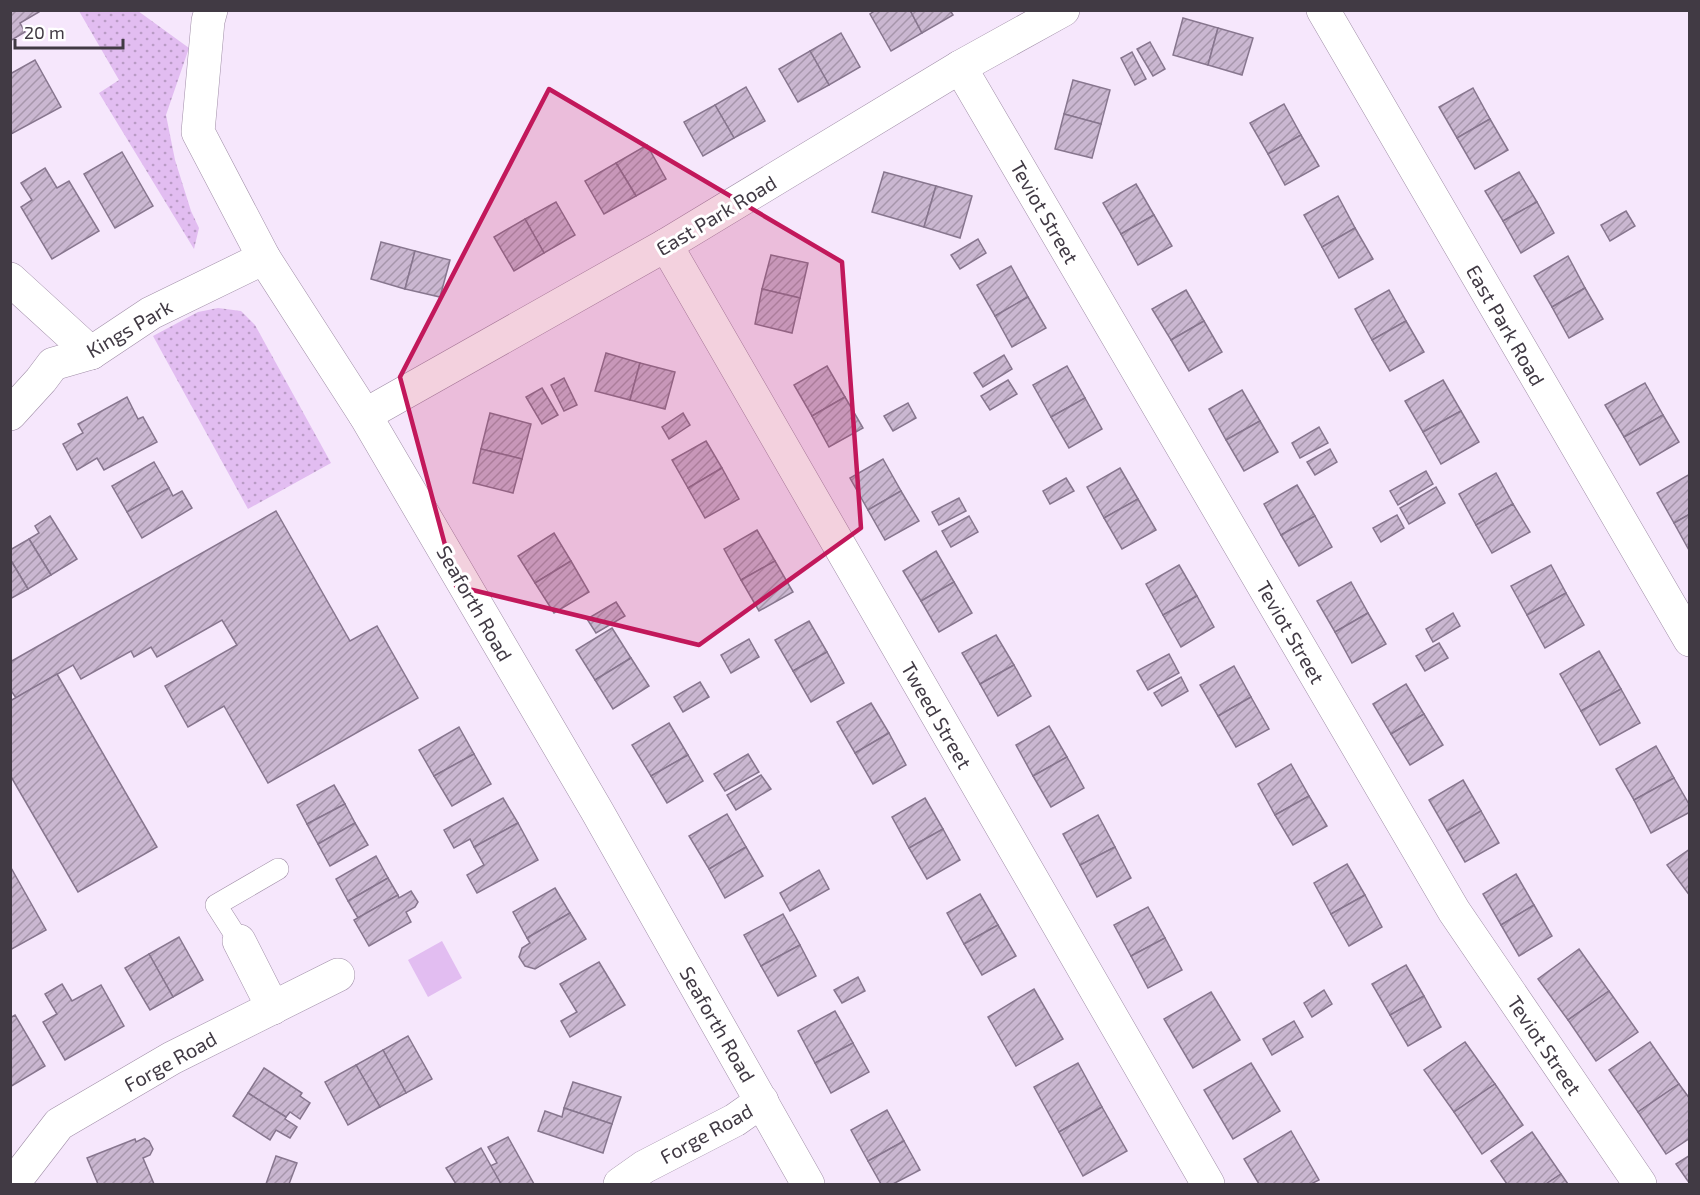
<svg xmlns="http://www.w3.org/2000/svg" width="1700" height="1195" viewBox="0 0 1700 1195" font-family="'Exo 2',sans-serif">
<style>
.grass{fill:url(#grass-dots)}
.park{fill:#e2bdf1}
.building{fill:url(#building-hatch);stroke:#87768e;stroke-width:1.5}
.lines{fill:none;stroke-linecap:round;stroke-linejoin:round}
.lane-casing{stroke:#a08ea7;stroke-width:22}
.street-casing{stroke:#a08ea7;stroke-width:34}
.lane{stroke:#fff;stroke-width:21}
.street{stroke:#fff;stroke-width:33}
.marked{fill:#c2185b;fill-opacity:0.2;stroke:#c2185b;stroke-width:4.5;stroke-linejoin:round}
.labels{text-anchor:middle;dominant-baseline:central;stroke-width:6;stroke-linejoin:round;paint-order:stroke}
.street-label{font-size:20px;fill:#413a44;stroke:#fff}
</style>
<defs>
<pattern id="grass-dots" width="8" height="8" patternUnits="userSpaceOnUse" patternTransform="scale(1.5)"><rect width="8" height="8" fill="#e2bdf1"/><path d="M2 2h.1M6 6h.1" fill="none" stroke="#b99bc5" stroke-width="1.8" stroke-linecap="round"/></pattern>
<pattern id="building-hatch" width="6" height="6" patternUnits="userSpaceOnUse" patternTransform="scale(1.5)"><rect width="6" height="6" fill="#cab7d1"/><path d="M-1 1l2-2M0 6l6-6M5 7l2-2" fill="none" stroke="#a696ab"/></pattern>
</defs>
<rect width="100%" height="100%" fill="#f6e7fc"/>
<g class="grass">
<polygon points="79,11 138,11 189,48 166,115 175,160 191,211 199,228 194,249 99,93 119,80"/>
<polygon points="218,308 241,311 255,325 331,463 248,509 153,336 198,312"/>
</g>
<polygon class="park" points="442,941 462,978 428,997 408,960"/>
<g class="building">
<polygon points="10,10 38,10 39,12 20,23 25,32 10,41"/>
<polygon points="876,10 910,10 922,33 891,51 870,14"/>
<polygon points="910,10 950,10 953,15 922,33"/>
<polygon points="1183,18 1218,28 1208,65 1173,55"/>
<polygon points="1218,28 1253,38 1242,75 1208,65"/>
<polygon points="841,33 860,67 829,85 810,51"/>
<polygon points="1150,42 1165,69 1153,76 1137,49"/>
<polygon points="810,51 829,85 798,102 779,69"/>
<polygon points="1132,52 1146,79 1135,85 1121,58"/>
<polygon points="35,60 61,107 11,134 10,74"/>
<polygon points="1073,80 1110,90 1101,124 1064,114"/>
<polygon points="746,87 765,121 734,138 715,105"/>
<polygon points="1473,88 1490,119 1457,138 1439,107"/>
<polygon points="1284,104 1301,135 1268,154 1250,123"/>
<polygon points="715,105 734,138 703,156 684,122"/>
<polygon points="1064,114 1101,124 1092,158 1055,149"/>
<polygon points="1490,119 1508,150 1475,169 1457,138"/>
<polygon points="1301,135 1319,166 1285,185 1268,154"/>
<polygon points="647,145 666,179 636,196 616,163"/>
<polygon points="122,152 153,206 115,228 84,174"/>
<polygon points="616,163 636,196 604,214 585,181"/>
<polygon points="45,168 57,188 69,181 99,231 52,259 21,207 32,200 21,183"/>
<polygon points="884,172 936,186 924,227 872,212"/>
<polygon points="1519,172 1537,202 1503,221 1485,191"/>
<polygon points="1136,184 1154,215 1121,234 1103,203"/>
<polygon points="936,186 972,196 960,238 924,227"/>
<polygon points="1338,196 1355,228 1322,247 1304,215"/>
<polygon points="556,202 575,235 544,253 525,219"/>
<polygon points="1537,202 1554,233 1521,253 1503,221"/>
<polygon points="1626,211 1635,226 1610,241 1601,225"/>
<polygon points="1154,215 1172,246 1138,265 1121,234"/>
<polygon points="525,219 544,253 514,271 494,237"/>
<polygon points="1355,228 1373,259 1339,278 1322,247"/>
<polygon points="978,239 986,253 960,269 951,255"/>
<polygon points="381,242 415,251 405,289 371,279"/>
<polygon points="415,251 450,260 440,297 405,289"/>
<polygon points="771,255 808,263 800,298 762,289"/>
<polygon points="1568,256 1585,288 1552,307 1534,276"/>
<polygon points="1011,266 1028,297 995,316 977,285"/>
<polygon points="1585,288 1603,319 1569,338 1552,307"/>
<polygon points="762,289 800,298 792,333 755,324"/>
<polygon points="1186,290 1204,321 1171,340 1152,309"/>
<polygon points="1389,290 1406,321 1372,340 1355,309"/>
<polygon points="1028,297 1046,328 1012,347 995,316"/>
<polygon points="1204,321 1222,352 1189,371 1171,340"/>
<polygon points="1406,321 1424,352 1390,371 1372,340"/>
<polygon points="606,353 640,363 630,400 595,391"/>
<polygon points="1004,355 1012,369 983,387 974,373"/>
<polygon points="640,363 675,372 665,409 630,400"/>
<polygon points="827,366 845,397 812,416 794,385"/>
<polygon points="1067,366 1085,398 1051,417 1033,385"/>
<polygon points="564,378 577,405 564,411 551,385"/>
<polygon points="1008,380 1017,394 990,410 981,396"/>
<polygon points="1443,380 1461,411 1423,432 1405,401"/>
<polygon points="1645,383 1663,415 1624,437 1605,405"/>
<polygon points="542,388 558,415 542,424 526,397"/>
<polygon points="1242,390 1260,421 1226,440 1209,409"/>
<polygon points="127,397 138,419 143,417 157,442 104,470 97,458 77,470 63,444 83,433 78,424"/>
<polygon points="845,397 863,428 829,447 812,416"/>
<polygon points="1085,398 1102,429 1069,448 1051,417"/>
<polygon points="908,403 916,418 893,431 884,416"/>
<polygon points="1461,411 1479,442 1441,464 1423,432"/>
<polygon points="490,413 531,424 522,459 481,449"/>
<polygon points="683,413 690,425 669,439 662,427"/>
<polygon points="1663,415 1679,442 1640,465 1624,437"/>
<polygon points="1260,421 1278,452 1244,471 1226,440"/>
<polygon points="1319,427 1328,443 1300,458 1292,443"/>
<polygon points="706,441 722,468 688,488 672,460"/>
<polygon points="481,449 522,459 513,493 473,483"/>
<polygon points="1330,449 1337,462 1315,475 1307,462"/>
<polygon points="883,459 901,491 868,510 850,478"/>
<polygon points="154,462 169,488 127,512 112,486"/>
<polygon points="722,468 739,499 705,518 688,488"/>
<polygon points="1120,468 1138,499 1104,518 1087,487"/>
<polygon points="1426,471 1433,484 1398,505 1390,491"/>
<polygon points="1496,473 1513,504 1476,525 1459,494"/>
<polygon points="1690,474 1690,514 1674,523 1657,493"/>
<polygon points="1066,478 1074,491 1050,504 1043,491"/>
<polygon points="1297,485 1315,516 1281,535 1264,504"/>
<polygon points="1436,487 1445,503 1409,524 1400,508"/>
<polygon points="169,488 173,496 182,491 192,508 142,538 127,512"/>
<polygon points="901,491 919,521 885,540 868,510"/>
<polygon points="959,498 966,511 939,525 932,512"/>
<polygon points="1138,499 1156,530 1122,549 1104,518"/>
<polygon points="1513,504 1530,532 1492,553 1476,525"/>
<polygon points="276,511 350,641 377,626 418,698 268,783 224,706 188,727 165,686 237,645 222,620 157,657 151,647 134,657 131,651 81,679 73,665 16,698 10,689 10,662"/>
<polygon points="1690,514 1690,552 1674,523"/>
<polygon points="1397,515 1404,528 1381,542 1373,528"/>
<polygon points="50,516 77,559 51,575 29,539 39,533 35,526"/>
<polygon points="969,516 978,532 951,547 942,531"/>
<polygon points="1315,516 1332,547 1299,566 1281,535"/>
<polygon points="757,530 775,561 741,580 724,549"/>
<polygon points="554,533 571,561 535,583 518,556"/>
<polygon points="29,539 51,575 28,589 10,559 10,550"/>
<polygon points="936,551 954,582 921,601 903,571"/>
<polygon points="10,559 28,589 10,599"/>
<polygon points="571,561 589,592 554,613 535,583"/>
<polygon points="775,561 793,592 759,611 741,580"/>
<polygon points="1179,565 1197,596 1163,615 1146,584"/>
<polygon points="1551,565 1566,593 1527,615 1511,586"/>
<polygon points="954,582 972,613 939,632 921,601"/>
<polygon points="1351,582 1368,613 1335,632 1317,601"/>
<polygon points="1566,593 1584,625 1545,648 1527,615"/>
<polygon points="1197,596 1214,627 1181,647 1163,615"/>
<polygon points="616,602 625,616 596,633 587,619"/>
<polygon points="1368,613 1386,644 1352,663 1335,632"/>
<polygon points="1453,613 1460,626 1433,642 1426,629"/>
<polygon points="809,621 827,652 793,671 775,640"/>
<polygon points="612,628 631,658 595,680 576,650"/>
<polygon points="996,635 1014,665 980,684 962,653"/>
<polygon points="749,639 759,657 731,673 721,655"/>
<polygon points="1439,643 1448,658 1425,671 1416,656"/>
<polygon points="1599,651 1621,689 1581,711 1560,674"/>
<polygon points="827,652 844,683 811,702 793,671"/>
<polygon points="1169,654 1179,673 1148,690 1137,671"/>
<polygon points="631,658 649,686 613,709 595,680"/>
<polygon points="1014,665 1031,696 998,716 980,684"/>
<polygon points="1234,666 1251,697 1218,716 1200,685"/>
<polygon points="57,674 157,847 78,892 10,775 10,701"/>
<polygon points="1181,677 1188,691 1162,706 1154,693"/>
<polygon points="700,682 709,697 683,712 674,697"/>
<polygon points="1406,684 1424,714 1391,734 1373,704"/>
<polygon points="1621,689 1640,723 1600,745 1581,711"/>
<polygon points="1251,697 1269,729 1236,747 1218,716"/>
<polygon points="871,703 889,733 855,753 837,722"/>
<polygon points="1424,714 1443,745 1410,765 1391,734"/>
<polygon points="669,723 688,755 651,776 632,745"/>
<polygon points="1049,726 1067,757 1033,776 1016,745"/>
<polygon points="459,727 474,754 434,776 419,750"/>
<polygon points="889,733 906,765 873,784 855,753"/>
<polygon points="1656,746 1674,778 1634,800 1616,769"/>
<polygon points="474,754 491,784 452,806 434,776"/>
<polygon points="748,754 759,772 725,791 714,774"/>
<polygon points="688,755 703,781 667,803 651,776"/>
<polygon points="1067,757 1084,788 1051,807 1033,776"/>
<polygon points="1291,764 1309,796 1275,815 1258,784"/>
<polygon points="761,775 771,789 736,810 727,795"/>
<polygon points="1674,778 1690,806 1690,812 1651,833 1634,800"/>
<polygon points="1463,780 1481,811 1447,831 1429,800"/>
<polygon points="334,785 345,804 307,824 297,805"/>
<polygon points="1309,796 1327,826 1293,845 1275,815"/>
<polygon points="503,798 518,823 474,847 470,839 454,848 444,830"/>
<polygon points="925,798 943,829 909,848 892,817"/>
<polygon points="345,804 355,823 318,844 307,824"/>
<polygon points="1481,811 1499,843 1465,862 1447,831"/>
<polygon points="727,814 746,847 709,869 689,836"/>
<polygon points="1098,815 1115,847 1080,865 1063,834"/>
<polygon points="355,823 368,845 330,866 318,844"/>
<polygon points="518,823 538,860 477,893 467,875 484,865 474,847"/>
<polygon points="943,829 960,860 927,879 909,848"/>
<polygon points="746,847 763,876 725,898 709,869"/>
<polygon points="1115,847 1131,878 1097,897 1080,865"/>
<polygon points="1690,849 1690,896 1667,865"/>
<polygon points="376,856 388,878 348,901 336,879"/>
<polygon points="1347,864 1365,895 1331,914 1314,883"/>
<polygon points="10,866 46,930 10,950"/>
<polygon points="819,870 829,889 790,911 780,893"/>
<polygon points="1516,874 1534,905 1501,925 1483,894"/>
<polygon points="388,878 398,895 358,918 348,901"/>
<polygon points="555,888 570,913 527,938 513,912"/>
<polygon points="411,891 418,902 415,907 406,912 411,922 369,946 354,920 398,895 399,898"/>
<polygon points="980,894 998,925 964,944 947,913"/>
<polygon points="1365,895 1382,927 1349,946 1331,914"/>
<polygon points="1534,905 1552,936 1519,956 1501,925"/>
<polygon points="1148,907 1165,938 1131,956 1114,925"/>
<polygon points="570,913 586,939 535,969 525,966 519,957 522,948 530,943 527,938"/>
<polygon points="783,914 800,945 761,966 744,935"/>
<polygon points="998,925 1016,956 982,975 964,944"/>
<polygon points="179,937 203,980 173,997 149,954"/>
<polygon points="1165,938 1182,970 1148,988 1131,956"/>
<polygon points="800,945 816,976 778,996 761,966"/>
<polygon points="1579,949 1609,991 1568,1020 1538,979"/>
<polygon points="149,954 173,997 150,1010 125,968"/>
<polygon points="599,962 625,1005 570,1037 561,1021 577,1012 560,984"/>
<polygon points="1406,965 1424,996 1390,1015 1372,984"/>
<polygon points="858,977 865,991 842,1003 834,990"/>
<polygon points="62,984 72,1001 101,985 124,1026 65,1060 43,1022 57,1014 45,994"/>
<polygon points="1034,989 1063,1039 1016,1066 988,1017"/>
<polygon points="1324,990 1332,1004 1312,1017 1304,1003"/>
<polygon points="1609,991 1638,1032 1596,1061 1568,1020"/>
<polygon points="1211,992 1240,1040 1193,1068 1164,1019"/>
<polygon points="1424,996 1441,1027 1408,1046 1390,1015"/>
<polygon points="835,1011 853,1043 815,1063 798,1031"/>
<polygon points="15,1015 45,1066 10,1087 10,1018"/>
<polygon points="1294,1021 1303,1037 1272,1055 1263,1039"/>
<polygon points="408,1036 432,1079 406,1093 383,1050"/>
<polygon points="1465,1042 1495,1084 1454,1112 1424,1070"/>
<polygon points="1650,1042 1679,1084 1638,1112 1609,1070"/>
<polygon points="853,1043 869,1072 831,1093 815,1063"/>
<polygon points="383,1050 406,1093 380,1107 356,1065"/>
<polygon points="1078,1063 1102,1107 1059,1132 1034,1087"/>
<polygon points="1251,1063 1280,1111 1233,1139 1204,1090"/>
<polygon points="356,1065 380,1107 348,1125 325,1082"/>
<polygon points="264,1068 302,1093 300,1096 310,1103 300,1119 290,1112 286,1117 248,1093"/>
<polygon points="573,1082 621,1097 612,1124 564,1108"/>
<polygon points="1495,1084 1523,1125 1482,1154 1454,1112"/>
<polygon points="1679,1084 1690,1099 1690,1138 1666,1154 1638,1112"/>
<polygon points="248,1093 286,1117 285,1119 297,1127 290,1138 276,1130 270,1140 233,1116"/>
<polygon points="1102,1107 1127,1151 1083,1176 1059,1132"/>
<polygon points="564,1108 612,1124 603,1153 538,1131 545,1111 562,1117"/>
<polygon points="887,1110 904,1141 868,1161 851,1130"/>
<polygon points="1291,1131 1319,1180 1311,1184 1259,1184 1244,1159"/>
<polygon points="1532,1132 1561,1174 1546,1184 1507,1184 1491,1161"/>
<polygon points="508,1137 534,1184 501,1184 490,1166 497,1163 488,1147"/>
<polygon points="144,1138 149,1141 153,1149 150,1155 143,1158 154,1184 98,1184 87,1158 135,1139 136,1142"/>
<polygon points="904,1141 920,1170 893,1184 881,1184 868,1161"/>
<polygon points="481,1148 501,1184 456,1184 446,1168"/>
<polygon points="1690,1155 1690,1184 1676,1164"/>
<polygon points="276,1156 297,1163 289,1184 266,1184"/>
<polygon points="1561,1174 1568,1184 1546,1184"/>
</g>
<g class="lines">
<g class="lane-casing">
<polyline id="lane" points="239,941 216,905 278,869"/>
</g>
<g class="street-casing">
<g id="street">
<polyline points="211,10 208,21 198,132 264,258 365,415 597,811 808,1184"/>
<polyline points="1323,10 1690,640"/>
<polyline points="960,67 1454,911 1640,1184"/>
<polyline points="666,245 1208,1184"/>
<polyline points="10,279 91,353"/>
<polyline points="10,414 41,380 53,364 91,353 151,313 264,258"/>
<polyline points="365,415 666,245 960,67 1063,10"/>
<polyline points="239,941 273,1008"/>
<polyline points="22,1172 59,1124 172,1058 338,975"/>
<polyline points="620,1184 644,1167 735,1120 762,1101"/>
</g>
</g>
<use href="#lane" class="lane"/>
<use href="#street" class="street"/>
</g>
<path class="marked" d="M549,89L842,262L861,528L699,645L456,586L400,377Z"/>
<g class="labels">
<g class="street-label">
<text transform="translate(1045 212) rotate(60)">Teviot Street</text>
<text transform="translate(716 215) rotate(-31)">East Park Road</text>
<text transform="translate(1506 325) rotate(60)">East Park Road</text>
<text transform="translate(129 328) rotate(-30)">Kings Park</text>
<text transform="translate(475 603) rotate(60)">Seaforth Road</text>
<text transform="translate(1291 632) rotate(60)">Teviot Street</text>
<text transform="translate(937 715) rotate(60)">Tweed Street</text>
<text transform="translate(718 1024) rotate(60)">Seaforth Road</text>
<text transform="translate(1545 1045) rotate(56)">Teviot Street</text>
<text transform="translate(170 1061) rotate(-29)">Forge Road</text>
<text transform="translate(706 1133) rotate(-29)">Forge Road</text>
</g>
</g>
<rect width="1700" height="1195" fill="none" stroke="#413a44" stroke-width="24"/>
<path d="M15 39v9h108v-9" fill="none" stroke="#413a44" stroke-width="3"/>
<text x="24" y="39" font-size="18" fill="#413a44" stroke="#ffffff" stroke-width="4.5" paint-order="stroke">20 m</text>
</svg>
